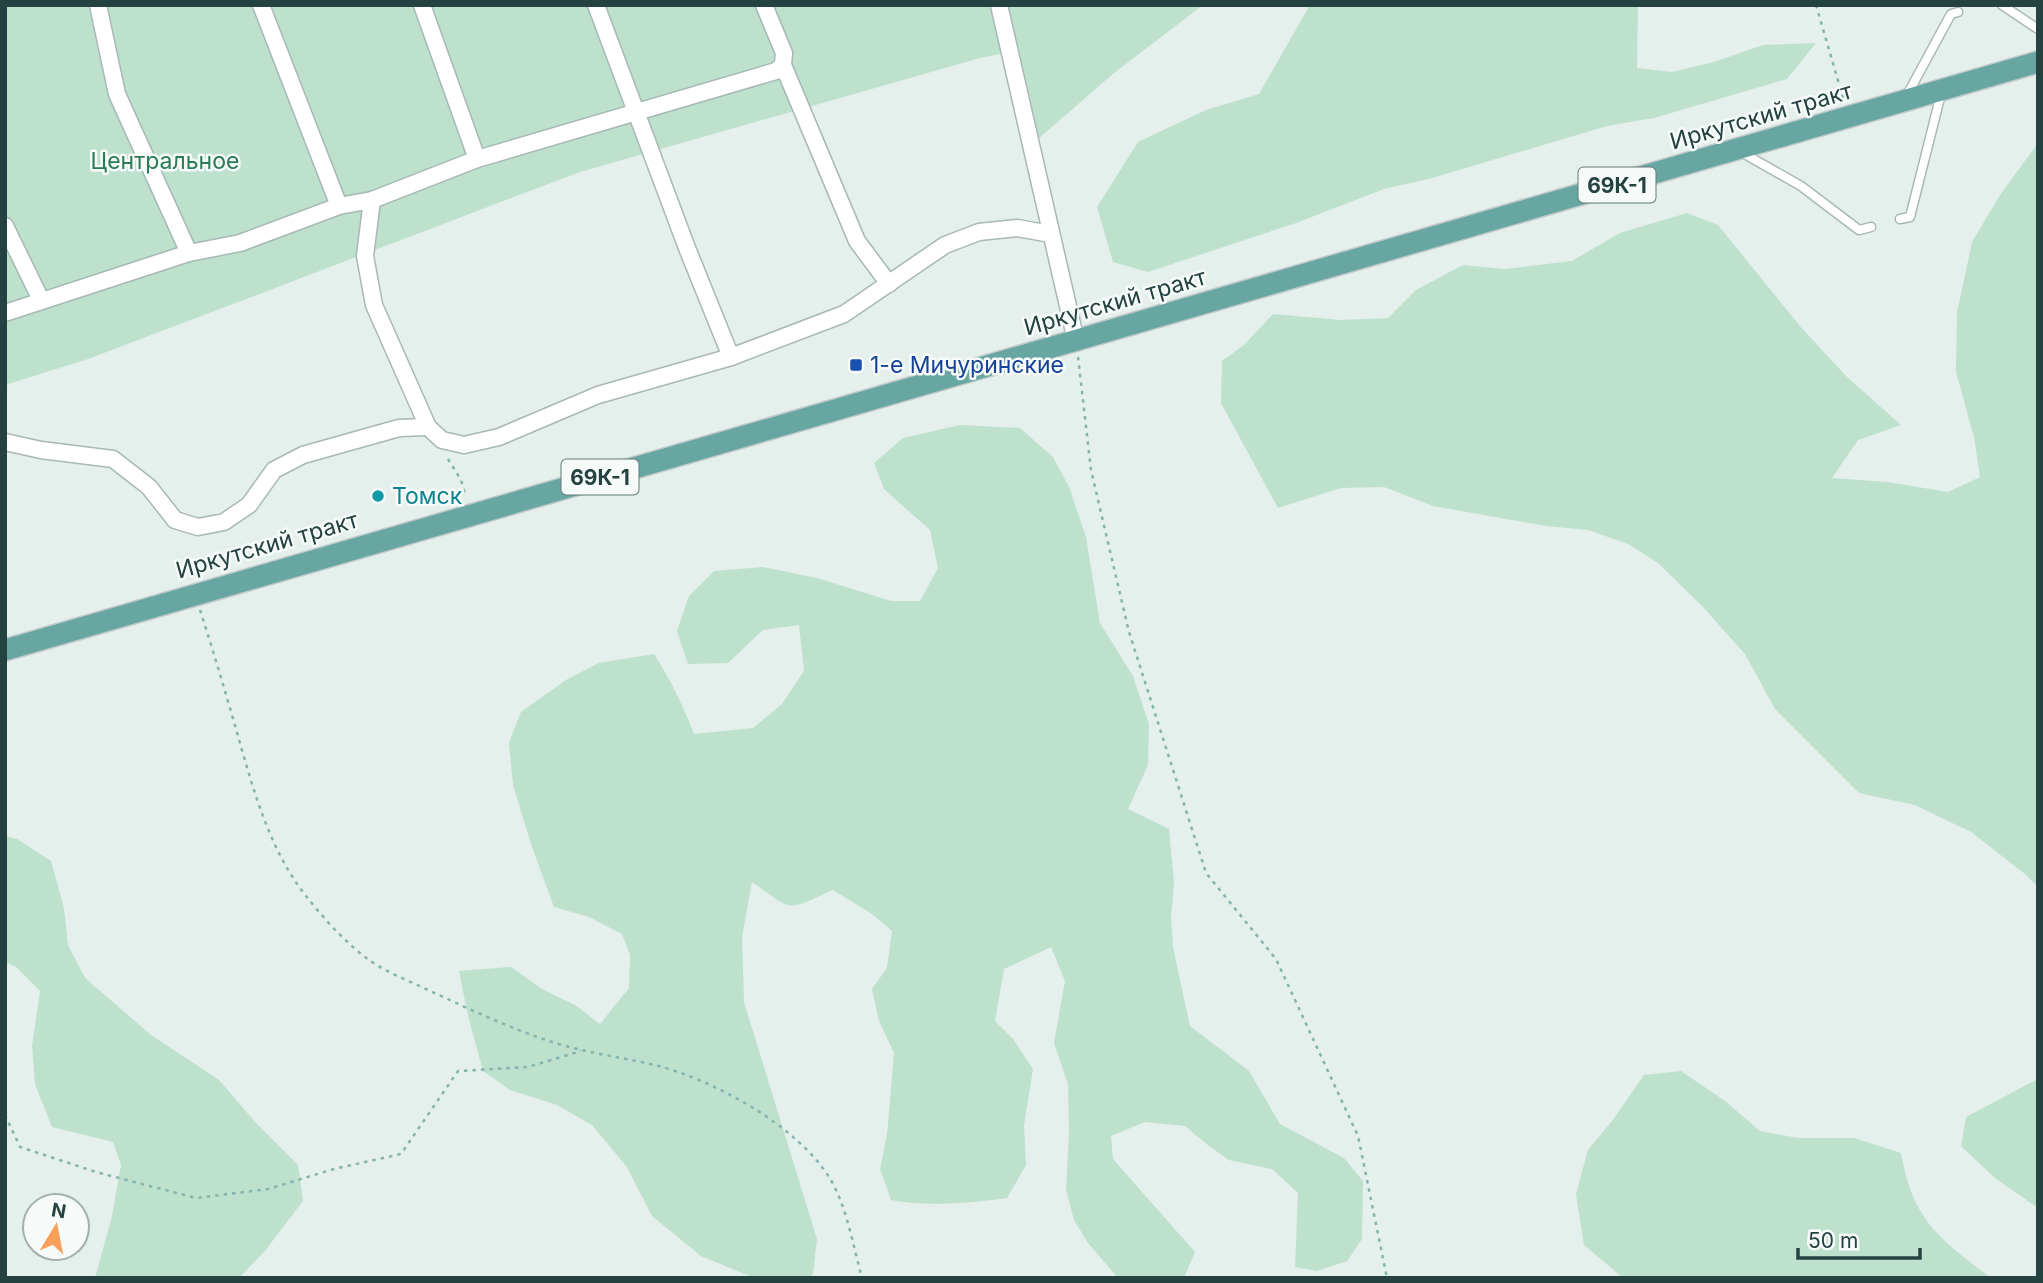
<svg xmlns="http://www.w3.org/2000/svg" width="2043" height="1283" viewBox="0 0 2043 1283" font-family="Inter,sans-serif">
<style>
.green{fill:#bde1cd}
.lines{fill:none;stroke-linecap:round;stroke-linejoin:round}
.service-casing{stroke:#a7b8b5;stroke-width:11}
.minor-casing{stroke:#a7b8b5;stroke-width:19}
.primary-casing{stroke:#c1caca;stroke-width:24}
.path{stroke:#84b4ae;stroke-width:2.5;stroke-dasharray:3.5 5;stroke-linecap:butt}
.service{stroke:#fff;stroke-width:8}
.minor{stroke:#fff;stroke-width:16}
.primary{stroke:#68a6a2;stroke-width:21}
.transit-dot{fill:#1a4fb4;stroke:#f6fbf9;stroke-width:2.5}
.culture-dot{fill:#0f9aa8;stroke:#f6fbf9;stroke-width:2.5}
.labels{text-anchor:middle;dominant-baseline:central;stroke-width:5;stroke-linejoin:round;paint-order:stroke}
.shield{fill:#f6fbf9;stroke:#627a78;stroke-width:2}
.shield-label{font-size:21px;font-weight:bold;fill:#234240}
.street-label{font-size:23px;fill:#234240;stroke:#f6fbf9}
.park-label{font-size:23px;fill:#2b7b59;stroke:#f6fbf9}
.transit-label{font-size:23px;fill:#164399;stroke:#f6fbf9;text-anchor:start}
.culture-label{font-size:23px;fill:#0d838f;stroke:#f6fbf9;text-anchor:start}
</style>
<rect width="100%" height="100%" fill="#e5efec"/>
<g class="green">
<polygon points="5,5 1203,5 1114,73 1030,146 1005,53 980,58 580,172 88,359 5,385"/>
<polygon points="1310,5 1638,5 1637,68 1672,72 1714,62 1763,45 1816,43 1787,79 1654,118 1607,126 1432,178 1384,189 1296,223 1148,272 1113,262 1097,207 1138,142 1206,110 1259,94"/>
<polygon points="2038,143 2038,887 2025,874 1971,832 1915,805 1859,793 1775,709 1745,654 1703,607 1658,563 1628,544 1588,530 1546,526 1433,506 1384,487 1341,488 1278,508 1221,403 1222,361 1244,345 1273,314 1341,320 1388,318 1416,290 1463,265 1505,269 1572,261 1620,233 1687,213 1718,225 1799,325 1846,376 1901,425 1858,440 1832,478 1887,482 1948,492 1980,477 1974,437 1956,372 1957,313 1972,242 2000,195"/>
<path d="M960,425L1020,428L1053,457L1069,487L1086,537L1100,623L1133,676L1149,724L1148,765L1128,809L1169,829L1174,882L1171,918L1173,947L1190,1026L1249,1071L1280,1124L1344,1158L1363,1181L1362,1239L1347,1261L1317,1271L1295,1267L1298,1193L1272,1169L1229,1160L1209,1146L1185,1126L1145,1122L1111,1136L1113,1159L1195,1252L1184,1278H1118L1088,1243L1074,1220L1066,1190L1069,1133L1068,1084L1054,1043L1065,981L1051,947L1004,969L995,1021L1013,1039L1033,1069L1024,1125L1026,1165L1007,1198C970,1203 928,1207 891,1200L880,1169L887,1135L894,1053L879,1021L872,989L887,968L892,931L872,914L833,890C784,912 795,912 752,882L742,937L744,1002L817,1239L813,1274L810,1278H754L701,1256L652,1216L627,1167L592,1125L557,1105L510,1090L483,1071L468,1016L459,971L511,967L542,989L575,1005L600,1024L629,988L630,955L622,934L589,917L554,907L532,847L513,785L509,743L521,712L566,680L599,663L654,654C671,680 683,706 694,734L753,728L782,704L804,671L799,625L763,630L728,663L688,664L677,631L689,596L714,571L763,567L817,578L891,601H920L938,568L930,530L884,489L874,463L903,438Z"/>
<polygon points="5,836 17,839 51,861 64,908 68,945 85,978 151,1035 219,1080 256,1123 298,1165 303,1201 264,1252 239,1278 95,1278 112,1216 121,1165 113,1142 52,1127 35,1084 32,1046 40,991 16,967 5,962"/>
<path d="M1681,1071L1725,1101L1760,1131L1798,1138H1854L1901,1153C1913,1221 1939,1238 1991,1278H1623L1584,1245L1576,1194L1588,1150L1612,1121L1644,1075Z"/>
<polygon points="2038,1079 2038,1208 1995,1178 1961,1146 1966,1117"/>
</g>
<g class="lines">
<g class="service-casing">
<g id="service">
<polyline points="2002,5 2038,29"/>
<polyline points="1906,97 1951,14 1958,12"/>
<polyline points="1741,152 1801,186 1859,230 1871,227"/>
<polyline points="1900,219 1910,217 1941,94"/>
</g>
</g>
<g class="minor-casing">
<g id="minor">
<polyline points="98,5 117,94 189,253"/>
<polyline points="261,5 339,206"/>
<polyline points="422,5 477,159"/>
<polyline points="596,5 687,248 731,357"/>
<polyline points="764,5 784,53 783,65 857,241 889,284"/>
<polyline points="999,5 1076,341"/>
<polyline points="372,200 365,256 374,305 428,427 442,440 464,445 499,437 598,395 731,357 844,314 945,245 979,232 1017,228 1051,234"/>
<polyline points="5,226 41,300"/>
<polyline points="5,313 189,253 240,243 339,206 372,200 477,159 776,71 783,65"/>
<polyline points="5,442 41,450 113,459 149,487 175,520 198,527 224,522 249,505 274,470 303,455 399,428 428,427"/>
</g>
</g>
<g class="primary-casing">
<path id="primary" d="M5,650C682,450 1361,261 2038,62"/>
</g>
<g class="path">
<polyline points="1816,5 1844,101"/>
<polyline points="1078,357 1091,470 1129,632 1206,873 1276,959 1358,1136 1387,1278"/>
<polyline points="448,459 461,480 466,497"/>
<path d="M200,610C212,647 223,684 234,722C251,781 267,847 306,896C324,919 346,943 369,960C386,972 407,980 426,989C467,1008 509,1028 552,1042C586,1053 621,1057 655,1065C714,1080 796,1125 829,1177C847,1206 853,1246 862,1278"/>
<polyline points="5,1115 20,1147 96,1172 196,1198 268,1189 334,1169 401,1154 458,1071 528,1067 581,1051"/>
</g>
<use href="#service" class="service"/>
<use href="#minor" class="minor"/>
<use href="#primary" class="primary"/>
</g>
<rect class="transit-dot" x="849" y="358" width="14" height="14" rx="3.5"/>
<circle class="culture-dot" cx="378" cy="496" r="7"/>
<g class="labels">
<g class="shield">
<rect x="1578.5" y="167.5" width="77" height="35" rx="5"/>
<rect x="561.5" y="459.5" width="77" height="35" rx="5"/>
</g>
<g class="shield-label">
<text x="1617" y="185">69К-1</text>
<text x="600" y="477">69К-1</text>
</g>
<g class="street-label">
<text transform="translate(1761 116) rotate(-16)">Иркутский тракт</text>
<text transform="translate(1115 302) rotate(-16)">Иркутский тракт</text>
<text transform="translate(267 545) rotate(-16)">Иркутский тракт</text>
</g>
<g class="park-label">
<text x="165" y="161">Центральное</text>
</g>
<g class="transit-label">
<text x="870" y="365">1-е Мичуринские</text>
</g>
<g class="culture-label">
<text x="392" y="496">Томск</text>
</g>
</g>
<rect width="2043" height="1283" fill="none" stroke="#234240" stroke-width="14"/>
<g transform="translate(56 1227) rotate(10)"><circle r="33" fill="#f6fbf9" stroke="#a2b1af" stroke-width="2"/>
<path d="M0-5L12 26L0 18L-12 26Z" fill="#f89f5a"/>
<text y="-10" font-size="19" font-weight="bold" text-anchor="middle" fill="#234240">N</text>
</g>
<path d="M1798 1248v10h122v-10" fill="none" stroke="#234240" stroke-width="3.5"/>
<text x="1808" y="1248" font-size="21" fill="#234240" stroke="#f6fbf9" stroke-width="5" paint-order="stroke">50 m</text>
</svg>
